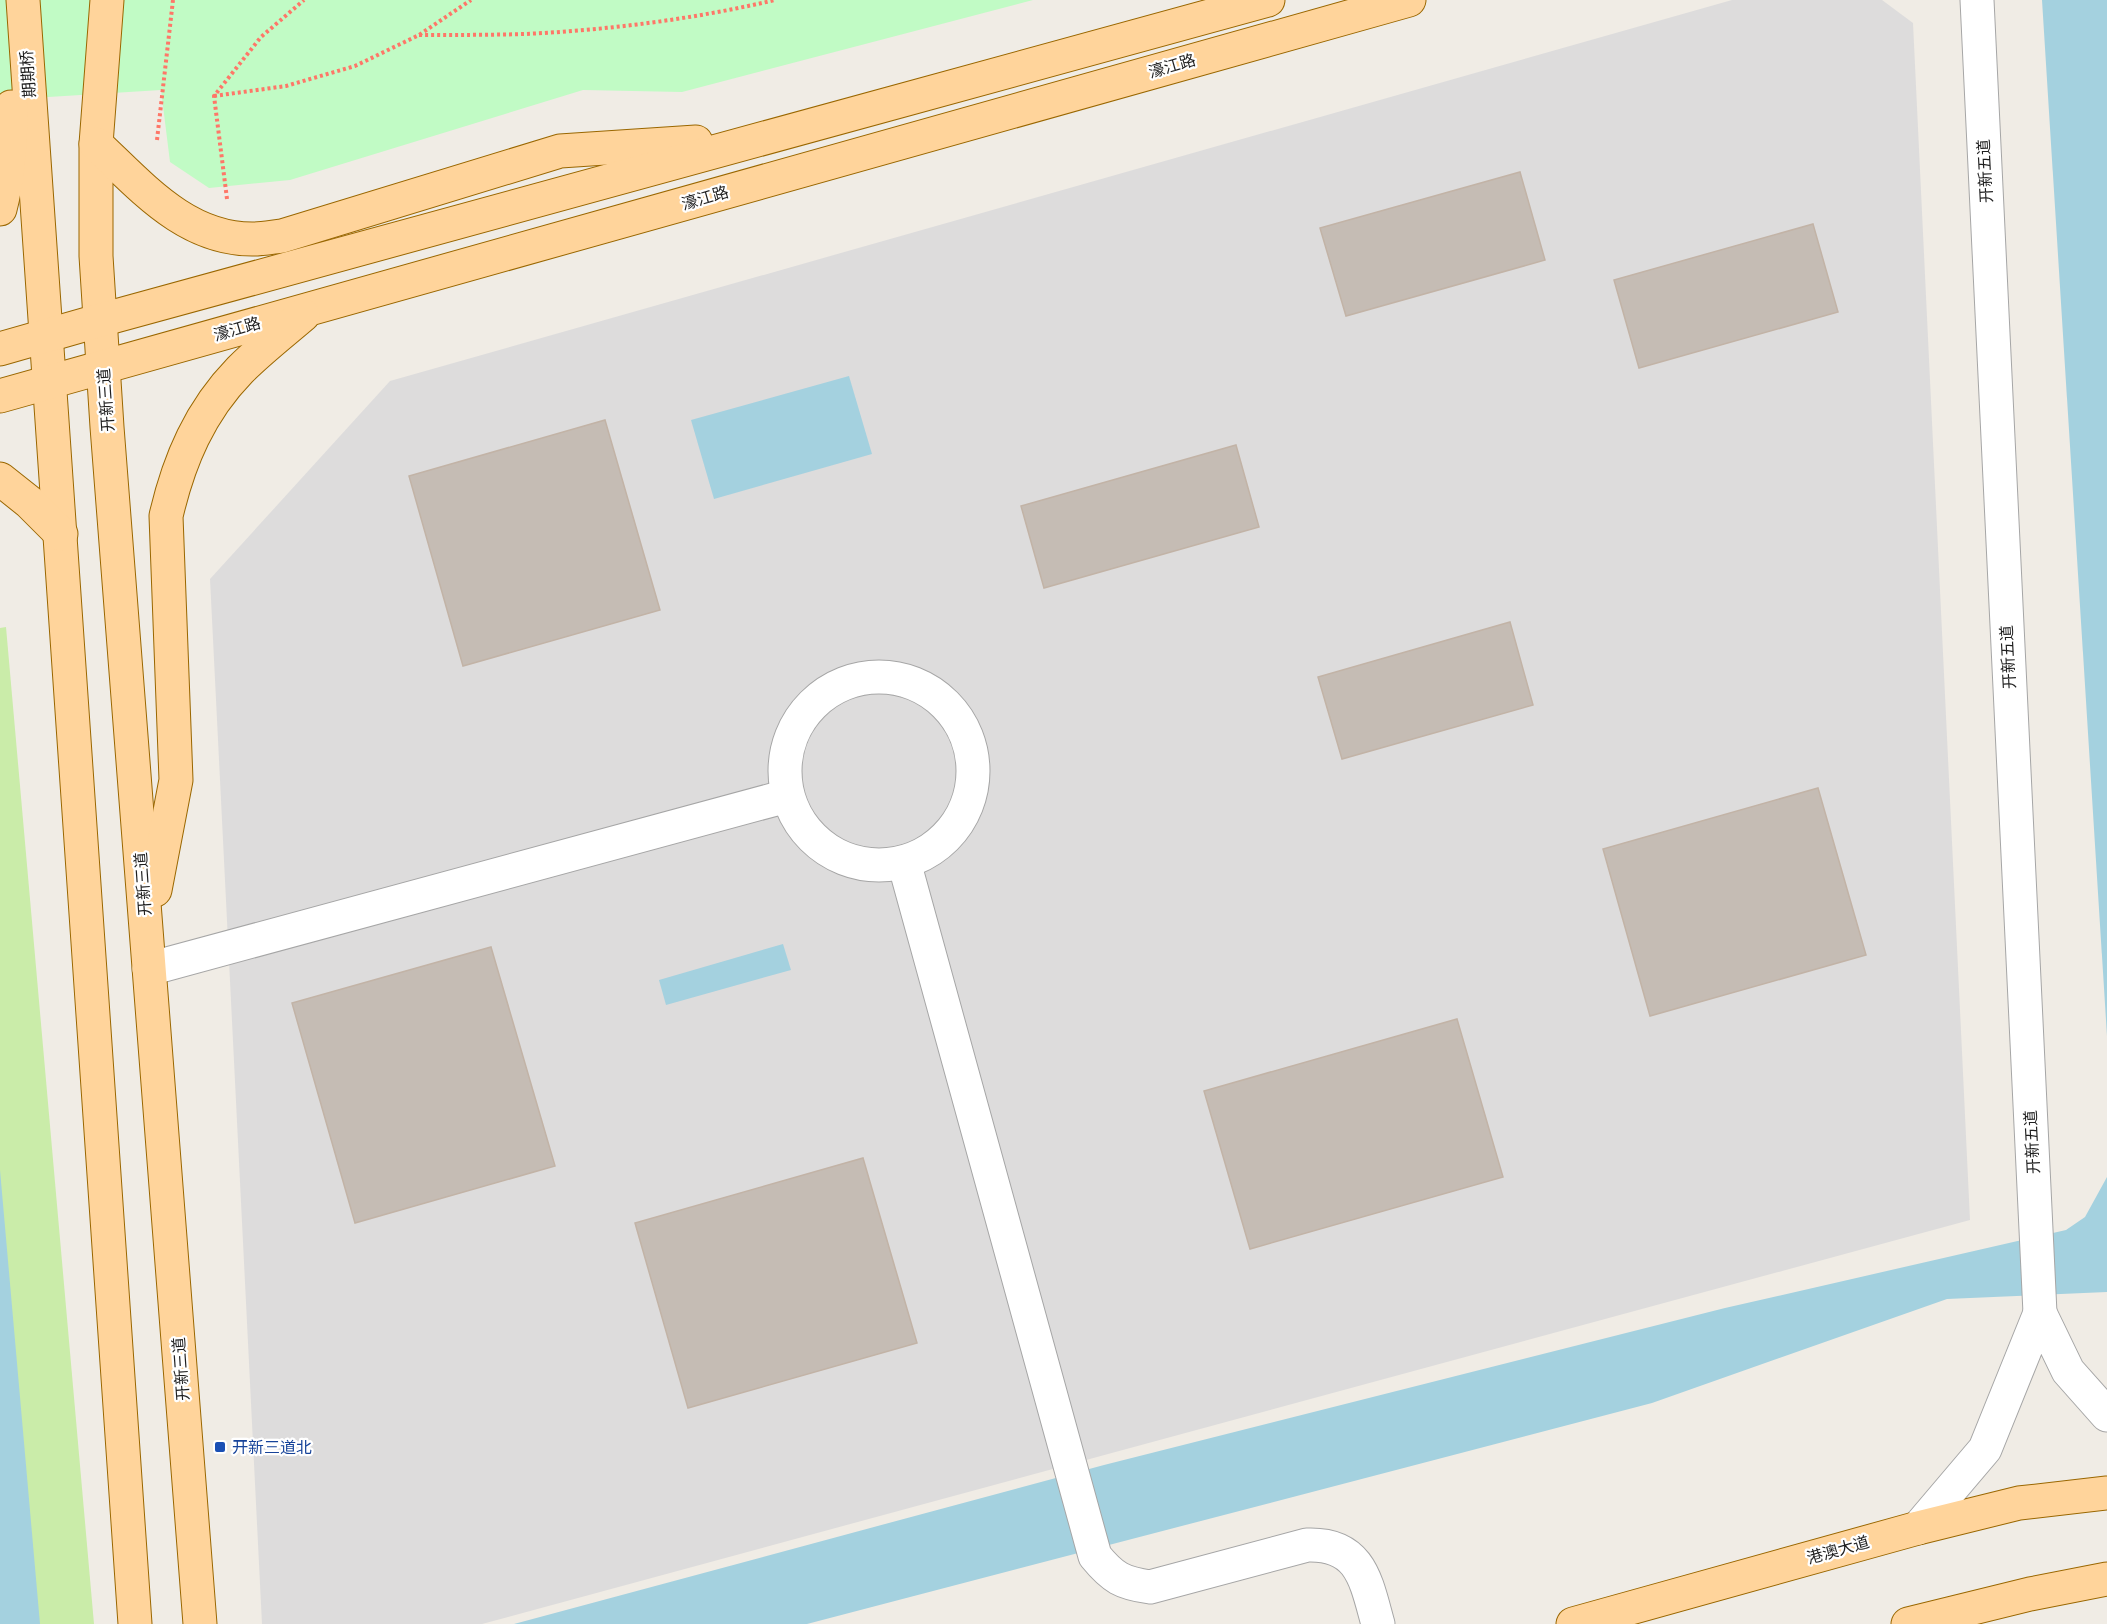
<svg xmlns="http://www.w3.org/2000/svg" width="2107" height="1624" viewBox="0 0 2107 1624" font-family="'DM Sans','Noto Sans SC',sans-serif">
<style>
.residential{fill:#dddcdc}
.grass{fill:#caeca9}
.park{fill:#c1fbc5}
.water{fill:#a4d1df}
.building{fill:#c5bcb4;stroke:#c2b3a6;stroke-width:1.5}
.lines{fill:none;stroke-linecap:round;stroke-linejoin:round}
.minor-casing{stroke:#a6a6a6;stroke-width:35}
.major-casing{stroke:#9a6700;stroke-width:35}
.path{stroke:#fe7768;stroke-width:4;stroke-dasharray:3 3;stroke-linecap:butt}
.minor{stroke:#fff;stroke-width:33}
.major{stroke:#ffd49b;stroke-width:33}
.transit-dot{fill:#1a4fb4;stroke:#fff;stroke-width:2}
.labels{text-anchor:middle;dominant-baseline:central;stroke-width:4.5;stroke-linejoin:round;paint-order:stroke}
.street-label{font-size:16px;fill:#1f1f1f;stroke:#fff}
.transit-label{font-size:16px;fill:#164399;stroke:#fff;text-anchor:start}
</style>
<rect width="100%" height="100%" fill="#f0ece5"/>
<polygon class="residential" points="1732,0 1882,0 1913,23 1970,1220 482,1624 262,1624 210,579 390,381"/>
<polygon class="grass" points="6,627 94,1624 0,1624 0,628"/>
<polygon class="park" points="0,0 1033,0 682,92 583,90 290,180 209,188 170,162 161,90 0,100"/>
<g class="water">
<polygon points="2042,0 2107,0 2107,1036"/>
<polygon points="849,376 872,454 714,499 691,420"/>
<polygon points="783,944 791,970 666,1005 659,980"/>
<polygon points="0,1170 40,1624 0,1624"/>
<polygon points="2107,1177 2107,1292 1947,1299 1652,1403 807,1624 514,1624 1104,1465 1725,1308 2066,1230 2085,1217"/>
</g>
<g class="building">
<polygon points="1520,172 1545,260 1346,316 1320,228"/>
<polygon points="1813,224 1838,312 1639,368 1614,280"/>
<polygon points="605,420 660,610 463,666 409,476"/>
<polygon points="1236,445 1259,527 1044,588 1021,506"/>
<polygon points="1510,622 1533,705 1342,759 1318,677"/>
<polygon points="1818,788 1866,955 1650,1016 1603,849"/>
<polygon points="491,947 555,1166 355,1223 292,1003"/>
<polygon points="1457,1019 1503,1177 1250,1249 1204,1091"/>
<polygon points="863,1158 917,1343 688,1408 635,1223"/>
</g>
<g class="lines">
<g class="minor-casing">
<g id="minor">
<polyline points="1977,0 2040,1313"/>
<circle cx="879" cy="771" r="94"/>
<path d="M904,862L1095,1556C1113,1578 1122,1583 1150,1587L1307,1545C1361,1543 1366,1581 1378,1624"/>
<polyline points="149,969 787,796"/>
<polyline points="1918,1528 1985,1449 2040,1313 2068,1371 2107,1415"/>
</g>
</g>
<g class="major-casing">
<g id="major">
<polyline points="23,0 135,1624"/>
<polyline points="107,0 96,144 96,256 107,427 200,1624"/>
<path d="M96,144C142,187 186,240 254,239C263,239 273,237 282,236L560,151L696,142"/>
<path d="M0,209C9,175 11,142 11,107"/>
<polyline points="0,349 101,320 1268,0"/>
<polyline points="0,396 1409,0"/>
<polyline points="0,479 29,502 61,534"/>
<path d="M155,890L176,780L166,516C179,460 200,411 240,370C260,350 282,333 303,315"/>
<polyline points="1573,1624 1918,1528 2019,1503 2107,1493"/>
<polyline points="1908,1624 2030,1594 2107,1579"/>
</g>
</g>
<g class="path">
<path d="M419,35C455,35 490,35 525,34C609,30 694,19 775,0"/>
<polyline points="214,96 286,86 355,66 419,35 471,0"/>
<polyline points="157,140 173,0"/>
<polyline points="227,199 214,96 261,37 304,0"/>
</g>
<use href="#minor" class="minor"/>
<use href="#major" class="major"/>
</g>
<rect class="transit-dot" x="214" y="1441" width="12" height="12" rx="3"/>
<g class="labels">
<g class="street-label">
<text transform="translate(1172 66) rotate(-16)">濠江路</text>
<text transform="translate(28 74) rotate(-94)">期期桥</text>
<text transform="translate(1985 171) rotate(-93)">开新五道</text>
<text transform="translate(705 198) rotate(-16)">濠江路</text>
<text transform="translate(237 329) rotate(-16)">濠江路</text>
<text transform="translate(106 400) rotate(-94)">开新三道</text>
<text transform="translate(2008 657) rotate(-93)">开新五道</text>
<text transform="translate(143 884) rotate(-94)">开新三道</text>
<text transform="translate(2032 1142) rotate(-93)">开新五道</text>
<text transform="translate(181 1369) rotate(-94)">开新三道</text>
<text transform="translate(1838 1550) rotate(-16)">港澳大道</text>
</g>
<g class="transit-label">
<text x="232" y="1447">开新三道北</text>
</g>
</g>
</svg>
